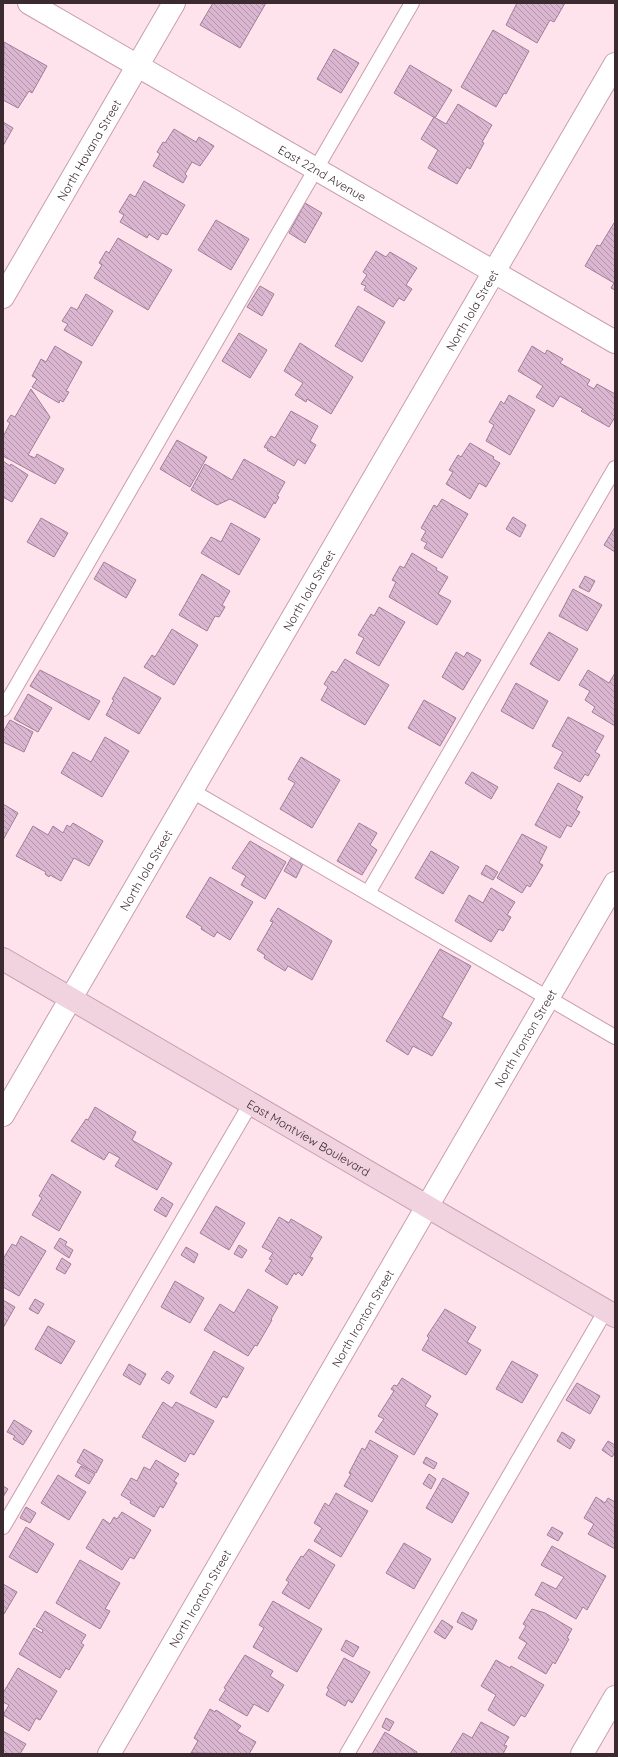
<svg xmlns="http://www.w3.org/2000/svg" width="618" height="1757" viewBox="0 0 618 1757" font-family="Quicksand,sans-serif">
<style>
.building{fill:url(#building-back-hatch);stroke:#a07e98}
.lines{fill:none;stroke-linecap:round;stroke-linejoin:round}
.service-casing{stroke:#c99eae;stroke-width:16}
.minor-casing{stroke:#c99eae;stroke-width:24}
.tertiary-casing{stroke:#c99eae;stroke-width:24}
.secondary-casing{stroke:#c99eae;stroke-width:24}
.service{stroke:#fff;stroke-width:14}
.minor{stroke:#fff;stroke-width:22}
.tertiary{stroke:#fff;stroke-width:22}
.secondary{stroke:#f1d2df;stroke-width:22}
.labels{text-anchor:middle;dominant-baseline:central;stroke-width:3;stroke-linejoin:round;paint-order:stroke}
.street-label{font-size:12px;fill:#3b2a30;stroke:#fff}
</style>
<defs>
<pattern id="building-back-hatch" width="6" height="6" patternUnits="userSpaceOnUse"><rect width="6" height="6" fill="#dbb6d1"/><path d="M-1 5l2 2M0 0l6 6M5-1l2 2" fill="none" stroke="#b394aa"/></pattern>
</defs>
<rect width="100%" height="100%" fill="#fee3ec"/>
<g class="building">
<polygon points="213,3 266,3 240,48 200,25"/>
<polygon points="517,3 565,3 554,22 550,20 537,43 506,25"/>
<polygon points="493,30 529,51 506,94 504,93 496,107 461,87"/>
<polygon points="4,42 47,66 32,93 29,91 18,108 3,100"/>
<polygon points="334,49 359,63 341,93 317,79"/>
<polygon points="410,65 452,90 435,118 394,93"/>
<polygon points="458,104 492,125 482,142 484,143 470,169 467,167 457,184 428,168 438,150 421,139 434,117 446,124"/>
<polygon points="3,122 13,128 3,146"/>
<polygon points="174,129 196,142 199,137 214,146 200,166 192,162 185,174 187,176 183,183 153,166 160,154 157,152 163,142 165,143"/>
<polygon points="144,181 185,205 167,235 162,233 158,240 149,234 147,238 120,222 124,215 119,212 130,194 135,197"/>
<polygon points="305,203 322,213 305,243 289,233"/>
<polygon points="216,220 249,239 231,270 198,250"/>
<polygon points="614,223 615,223 615,290 611,288 614,283 585,266 597,245 600,246"/>
<polygon points="118,238 172,270 148,310 94,278 102,265 99,263 106,251 109,253"/>
<polygon points="376,251 386,257 390,252 417,268 406,285 412,289 404,301 399,298 393,307 364,290 366,286 361,284 367,275 363,272"/>
<polygon points="260,286 274,294 262,316 247,307"/>
<polygon points="86,294 113,311 92,346 64,330 68,324 62,321 71,307 77,310"/>
<polygon points="358,306 385,322 362,362 335,346"/>
<polygon points="239,333 267,350 250,378 222,361"/>
<polygon points="300,343 353,377 331,414 307,399 306,402 295,395 303,383 284,371"/>
<polygon points="55,346 82,362 66,391 69,392 63,402 60,400 59,403 32,387 37,379 32,376 41,359 46,362"/>
<polygon points="532,346 545,354 547,350 563,359 560,363 590,380 587,385 594,389 597,384 615,394 615,417 609,427 581,411 583,409 560,396 553,407 536,397 543,386 518,371"/>
<polygon points="31,389 50,417 28,455 35,458 37,454 64,469 55,484 3,456 3,437 10,423 7,421 11,415 15,417"/>
<polygon points="509,395 535,410 510,455 486,441 494,425 489,422 501,401 504,404"/>
<polygon points="291,411 318,426 310,441 316,445 305,464 298,459 294,466 267,450 268,449 264,447 271,436 275,438"/>
<polygon points="177,440 207,457 190,487 160,469"/>
<polygon points="470,443 494,457 493,459 500,463 486,487 479,483 470,499 446,484 453,472 449,470 458,455 461,457"/>
<polygon points="244,459 285,482 277,496 279,497 275,504 274,502 265,518 230,499 217,505 191,490 205,464 232,480"/>
<polygon points="3,461 10,466 11,464 28,475 12,502 3,497"/>
<polygon points="442,499 468,514 442,558 424,548 427,543 421,540 426,531 421,528 434,505 437,507"/>
<polygon points="513,517 526,525 520,537 506,529"/>
<polygon points="41,518 68,533 54,557 27,542"/>
<polygon points="231,523 260,539 239,575 201,553 211,537 221,542"/>
<polygon points="615,527 615,552 604,545"/>
<polygon points="412,553 437,568 436,570 448,577 438,594 451,601 437,625 389,597 396,582 392,580 400,566 404,568"/>
<polygon points="104,562 136,580 126,598 94,579"/>
<polygon points="202,574 230,591 222,605 225,607 219,617 215,616 207,631 179,615"/>
<polygon points="585,576 595,581 589,592 579,587"/>
<polygon points="573,589 602,605 587,631 559,616"/>
<polygon points="379,607 405,622 379,666 356,653 364,638 358,635 371,614 374,616"/>
<polygon points="172,629 198,645 174,685 144,667 152,655 155,657"/>
<polygon points="549,632 578,649 559,681 530,664"/>
<polygon points="456,652 464,657 467,652 481,660 463,690 442,677"/>
<polygon points="345,659 389,685 365,725 321,700 328,687 324,684 332,671 336,673"/>
<polygon points="40,670 100,701 89,720 30,686"/>
<polygon points="588,670 609,683 615,673 615,726 592,712 595,707 585,700 590,691 579,685"/>
<polygon points="124,677 161,698 139,734 106,715 114,700 112,699"/>
<polygon points="516,683 548,701 533,729 501,711"/>
<polygon points="28,694 52,708 38,732 14,719"/>
<polygon points="424,700 456,718 440,746 408,728"/>
<polygon points="568,717 604,736 595,752 600,755 588,776 585,774 580,782 554,768 563,752 552,746"/>
<polygon points="10,720 33,732 24,752 3,742 3,732"/>
<polygon points="105,737 129,751 102,797 61,773 73,752 91,762"/>
<polygon points="301,757 340,780 312,828 280,809 295,783 288,779"/>
<polygon points="472,772 498,787 491,799 465,783"/>
<polygon points="558,783 583,797 576,810 580,812 571,827 567,825 560,838 535,825"/>
<polygon points="3,804 18,813 3,840"/>
<polygon points="73,823 103,841 89,866 74,858 61,881 50,875 49,877 45,874 46,872 16,856 33,826 48,835 53,826 63,833 67,825 70,827"/>
<polygon points="359,823 377,833 370,845 377,850 362,875 337,861"/>
<polygon points="522,834 547,847 539,863 543,865 530,887 527,885 522,893 497,878"/>
<polygon points="250,841 286,862 265,899 241,885 246,876 232,868"/>
<polygon points="431,851 459,867 443,894 415,878"/>
<polygon points="291,858 303,864 296,878 284,871"/>
<polygon points="486,865 498,872 493,880 481,874"/>
<polygon points="210,877 253,902 230,940 217,932 214,937 201,929 202,927 186,917"/>
<polygon points="491,888 515,902 507,915 511,917 503,931 499,929 491,942 455,921 469,895 483,903"/>
<polygon points="278,908 332,941 312,980 288,966 285,971 264,958 265,955 257,950 273,922 270,921"/>
<polygon points="440,949 471,966 442,1017 452,1023 432,1056 413,1046 408,1055 386,1041"/>
<polygon points="95,1107 136,1132 132,1140 172,1163 157,1190 115,1166 120,1158 109,1152 104,1160 71,1141 86,1119 88,1120"/>
<polygon points="52,1174 81,1192 59,1231 32,1215 42,1198 39,1196"/>
<polygon points="162,1197 173,1204 166,1217 154,1210"/>
<polygon points="216,1206 245,1223 229,1250 200,1233"/>
<polygon points="279,1217 289,1223 291,1219 322,1237 310,1257 313,1258 302,1276 298,1272 296,1275 294,1273 287,1285 265,1271 272,1260 269,1259 273,1253 262,1247"/>
<polygon points="21,1236 46,1251 19,1296 3,1287 3,1259 12,1244 16,1246"/>
<polygon points="60,1238 67,1242 65,1245 73,1250 69,1258 54,1248"/>
<polygon points="239,1245 247,1250 242,1258 234,1254"/>
<polygon points="186,1247 198,1254 194,1263 181,1255"/>
<polygon points="62,1258 71,1264 65,1274 56,1269"/>
<polygon points="175,1281 204,1298 190,1323 161,1307"/>
<polygon points="248,1289 278,1307 271,1319 272,1320 257,1346 255,1345 248,1356 204,1330 220,1304 234,1313"/>
<polygon points="35,1299 44,1304 38,1314 29,1309"/>
<polygon points="3,1300 15,1307 3,1328"/>
<polygon points="445,1309 476,1327 467,1342 481,1350 466,1375 422,1350 429,1338 427,1336"/>
<polygon points="48,1326 75,1341 61,1364 35,1349"/>
<polygon points="214,1351 244,1368 227,1398 223,1396 216,1408 190,1393"/>
<polygon points="512,1361 538,1375 522,1403 496,1389"/>
<polygon points="129,1364 146,1374 140,1385 123,1375"/>
<polygon points="167,1371 174,1376 169,1384 161,1379"/>
<polygon points="402,1378 431,1396 425,1406 438,1414 414,1455 375,1432 384,1419 378,1416 394,1391 391,1389 394,1385 397,1386"/>
<polygon points="577,1383 600,1396 590,1414 566,1400"/>
<polygon points="163,1402 172,1408 176,1402 214,1421 194,1455 190,1453 185,1462 142,1437"/>
<polygon points="14,1420 32,1431 23,1445 13,1439 15,1436 7,1432"/>
<polygon points="562,1432 575,1440 570,1449 557,1441"/>
<polygon points="370,1440 398,1456 372,1502 344,1486 351,1474 349,1473 362,1448 365,1450"/>
<polygon points="608,1441 615,1445 615,1453 612,1457 602,1450"/>
<polygon points="84,1449 103,1460 96,1473 77,1462"/>
<polygon points="426,1457 437,1463 434,1469 423,1463"/>
<polygon points="156,1460 179,1474 174,1481 177,1483 163,1508 160,1506 154,1517 130,1503 131,1501 121,1495 131,1478 137,1481 144,1467 150,1470"/>
<polygon points="81,1466 95,1474 89,1484 75,1476"/>
<polygon points="429,1474 436,1479 431,1489 423,1484"/>
<polygon points="58,1475 86,1492 69,1520 41,1503"/>
<polygon points="443,1478 469,1493 452,1523 426,1508"/>
<polygon points="3,1486 8,1489 3,1497"/>
<polygon points="336,1493 368,1511 341,1557 314,1541 322,1528 314,1523 325,1503 329,1506"/>
<polygon points="596,1497 605,1503 608,1498 615,1502 615,1549 588,1534 594,1524 584,1518"/>
<polygon points="26,1507 36,1513 30,1523 20,1518"/>
<polygon points="122,1512 151,1530 134,1559 130,1557 122,1570 86,1548 103,1519 110,1524 114,1517 117,1519"/>
<polygon points="26,1527 54,1544 37,1573 9,1557"/>
<polygon points="552,1527 563,1533 558,1541 547,1535"/>
<polygon points="404,1543 431,1559 414,1589 386,1573"/>
<polygon points="552,1546 606,1576 587,1610 583,1607 576,1619 535,1595 542,1582 556,1589 564,1577 541,1565"/>
<polygon points="309,1549 335,1565 309,1609 282,1593 289,1582 286,1580 301,1556 303,1557"/>
<polygon points="80,1560 120,1583 105,1609 110,1611 100,1629 56,1603"/>
<polygon points="3,1584 17,1592 4,1614 3,1613"/>
<polygon points="273,1601 322,1629 297,1672 253,1647 264,1628 259,1625"/>
<polygon points="532,1609 545,1613 572,1629 567,1638 569,1639 555,1664 553,1662 546,1674 518,1658 527,1643 519,1638 526,1626 523,1624"/>
<polygon points="45,1611 86,1635 81,1643 84,1645 69,1670 66,1668 60,1678 19,1654 34,1628 42,1633 43,1630 36,1626"/>
<polygon points="462,1612 477,1620 472,1630 457,1622"/>
<polygon points="442,1620 453,1627 445,1639 434,1632"/>
<polygon points="346,1640 359,1647 353,1657 341,1650"/>
<polygon points="245,1655 273,1671 270,1676 284,1685 268,1712 254,1704 247,1716 219,1700 226,1689 224,1688"/>
<polygon points="344,1658 370,1672 352,1703 348,1700 345,1706 326,1695 329,1689 327,1688"/>
<polygon points="496,1660 510,1668 511,1666 544,1685 525,1717 521,1715 514,1726 488,1710 496,1695 481,1686"/>
<polygon points="18,1668 57,1691 40,1720 36,1718 29,1731 3,1715 9,1705 3,1702 3,1693"/>
<polygon points="210,1709 215,1712 216,1710 241,1726 237,1731 256,1742 249,1754 191,1753 198,1741 194,1738"/>
<polygon points="386,1718 394,1722 389,1731 382,1727"/>
<polygon points="481,1722 509,1737 504,1745 507,1746 503,1754 450,1754 463,1733 472,1738"/>
<polygon points="3,1731 26,1744 20,1754 3,1754"/>
<polygon points="385,1732 417,1752 416,1754 372,1754"/>
</g>
<g class="lines">
<g class="service-casing">
<g id="service">
<polyline points="3,709 412,3"/>
<polyline points="192,791 615,1037"/>
<polyline points="368,893 615,468"/>
<polyline points="3,1527 251,1103"/>
<polyline points="347,1754 606,1310"/>
</g>
</g>
<g class="minor-casing">
<g id="minor">
<path id="s1" d="M29,3L615,342"/>
<path id="s2" d="M3,297L174,3"/>
<polyline points="3,1115 71,998"/>
<path id="s3" d="M109,1754L615,883"/>
<polyline points="582,1754 615,1697"/>
</g>
</g>
<g class="tertiary-casing">
<g id="tertiary">
<path id="s4" d="M71,998L615,64"/>
</g>
</g>
<g class="secondary-casing">
<g id="secondary">
<path id="s5" d="M3,959L615,1316"/>
</g>
</g>
<use href="#service" class="service"/>
<use href="#minor" class="minor"/>
<use href="#tertiary" class="tertiary"/>
<use href="#secondary" class="secondary"/>
</g>
<g class="labels">
<g class="street-label">
<text stroke="none"><textPath href="#s2" startOffset="170">North Havana Street</textPath></text>
<text stroke="none"><textPath href="#s1" startOffset="339">East 22nd Avenue</textPath></text>
<text stroke="none"><textPath href="#s4" startOffset="796">North Iola Street</textPath></text>
<text stroke="none"><textPath href="#s4" startOffset="472">North Iola Street</textPath></text>
<text stroke="none"><textPath href="#s4" startOffset="148">North Iola Street</textPath></text>
<text stroke="none"><textPath href="#s3" startOffset="828">North Ironton Street</textPath></text>
<text stroke="none"><textPath href="#s5" startOffset="354">East Montview Boulevard</textPath></text>
<text stroke="none"><textPath href="#s3" startOffset="504">North Ironton Street</textPath></text>
<text stroke="none"><textPath href="#s3" startOffset="180">North Ironton Street</textPath></text>
</g>
</g>
<rect width="618" height="1757" fill="none" stroke="#3b2a30" stroke-width="8"/>
</svg>
